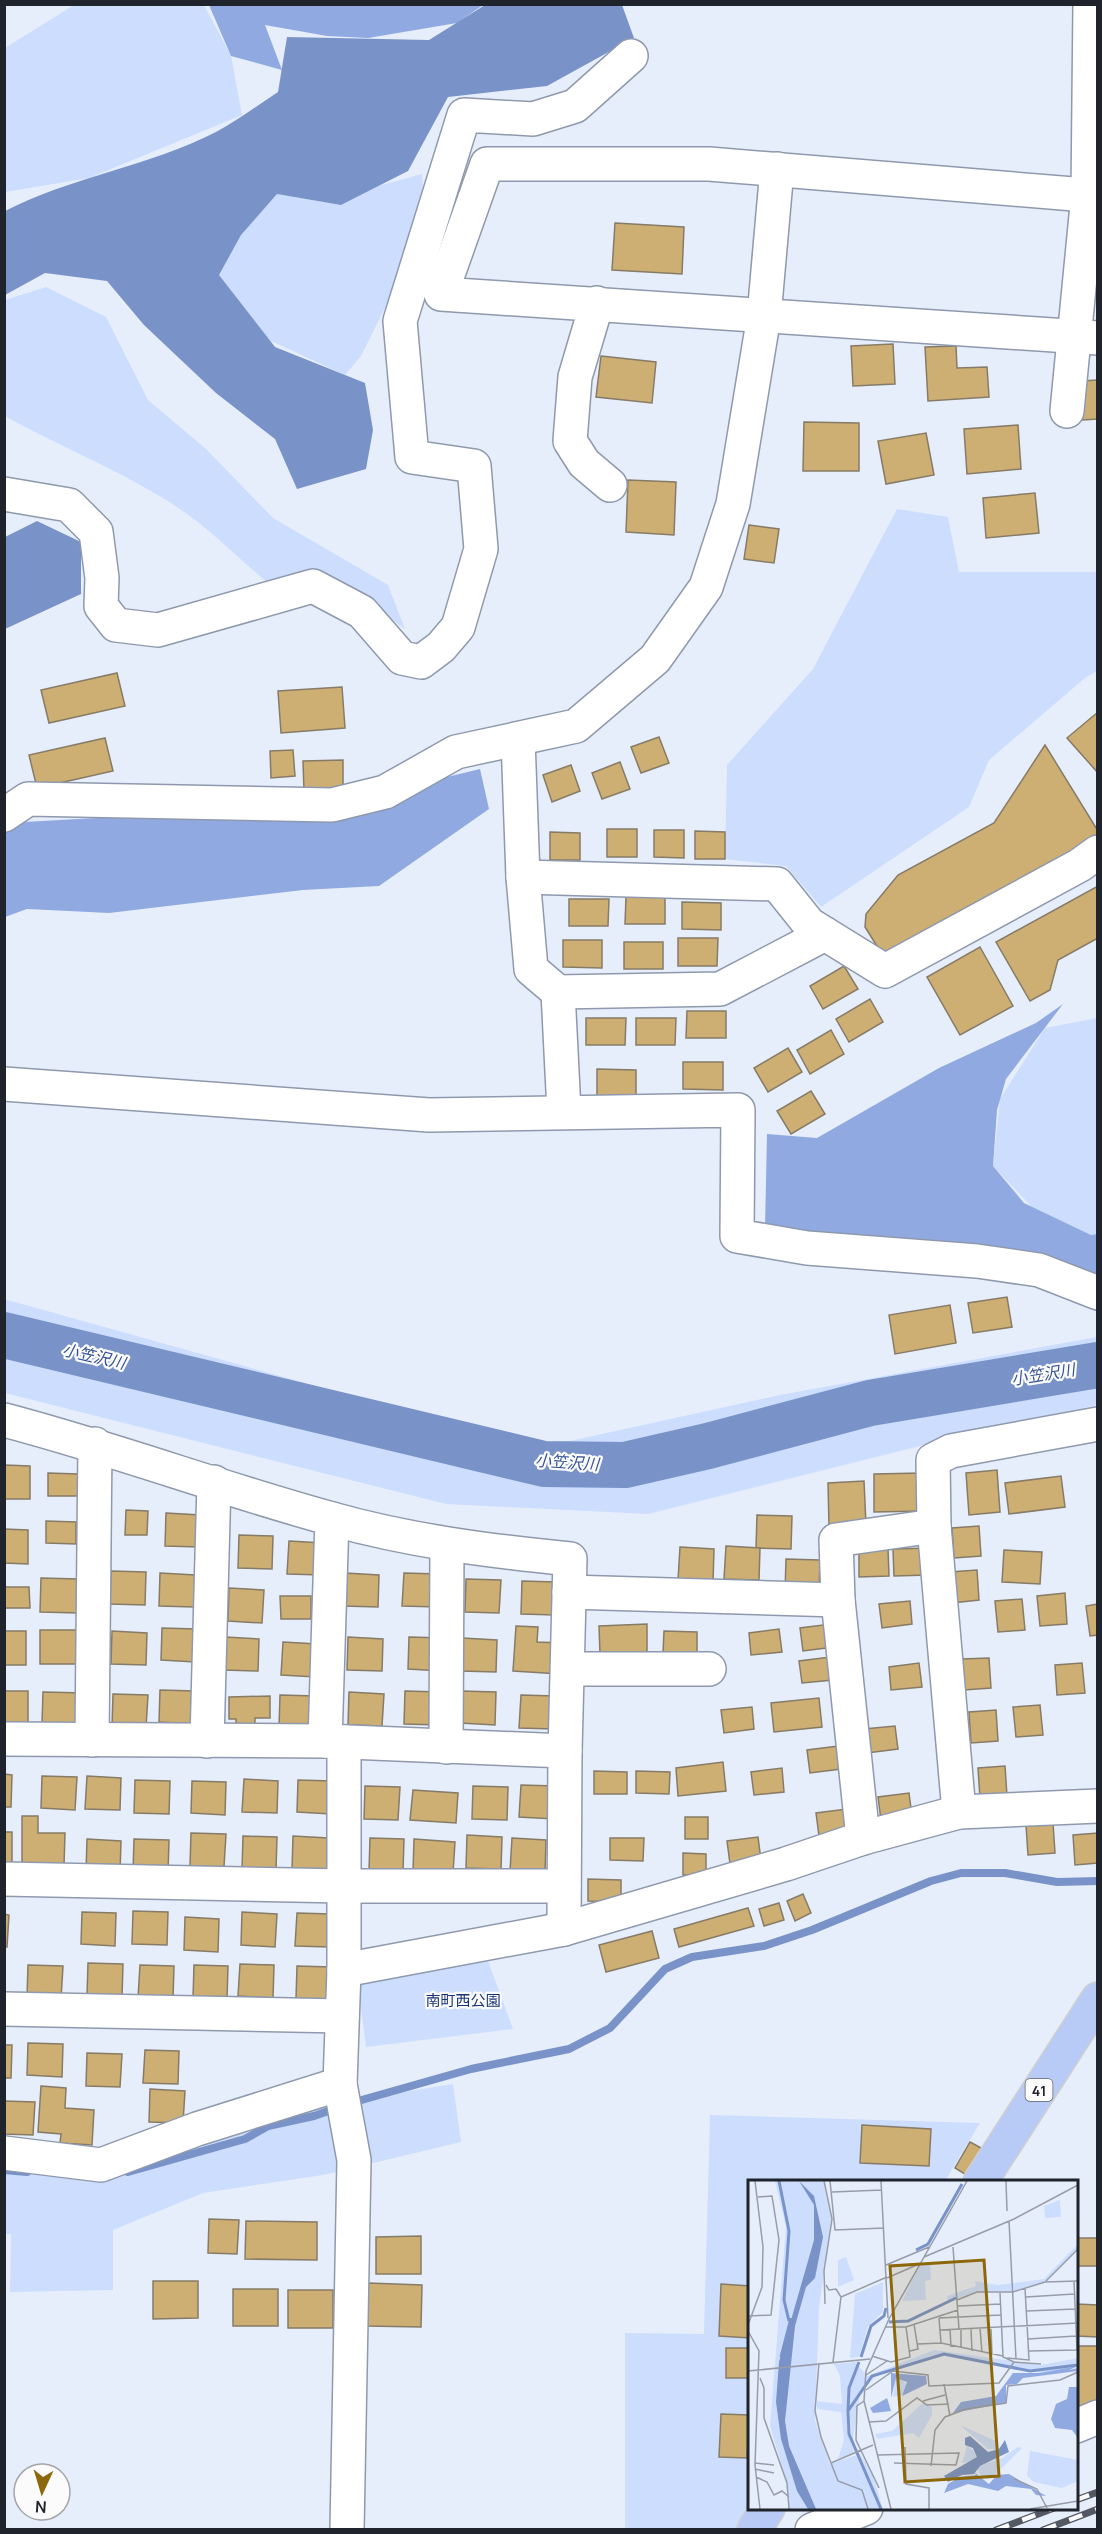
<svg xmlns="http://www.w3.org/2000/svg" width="1102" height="2534" viewBox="0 0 1102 2534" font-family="Manrope,'Noto Sans JP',sans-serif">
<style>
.green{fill:#ccddfe}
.forest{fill:#90aae1}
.water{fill:#7993c9}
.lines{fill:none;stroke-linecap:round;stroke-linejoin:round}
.stream{stroke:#7993c9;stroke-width:8}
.river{stroke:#7993c9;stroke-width:46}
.building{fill:#ceaf73;stroke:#867b67;stroke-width:1.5}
.minor-casing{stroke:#8f99ad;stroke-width:36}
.major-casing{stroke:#cecfd0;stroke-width:36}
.minor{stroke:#fff;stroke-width:33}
.major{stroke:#b7cbf6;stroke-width:33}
.rail-casing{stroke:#535862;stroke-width:7}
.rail{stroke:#fbfbfb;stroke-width:4.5;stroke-dasharray:14;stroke-linecap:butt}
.labels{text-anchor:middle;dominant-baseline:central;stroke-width:4.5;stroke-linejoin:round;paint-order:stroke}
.shield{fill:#fbfbfb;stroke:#616469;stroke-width:1.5}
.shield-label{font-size:14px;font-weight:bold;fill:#1f232b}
.park-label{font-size:15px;fill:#1c3576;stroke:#fbfbfb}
.water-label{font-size:16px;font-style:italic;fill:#355296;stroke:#fbfbfb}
.inset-river{fill:none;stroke:#7993c9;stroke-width:3}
.inset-road{fill:none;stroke:#979da8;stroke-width:1.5}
.view{fill:#8d680b;fill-opacity:0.15;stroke:#8d680b;stroke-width:3}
.inset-edge{fill:none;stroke:#1f232b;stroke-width:3}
</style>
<rect width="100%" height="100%" fill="#e7eefb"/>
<g class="green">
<polygon points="74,5 204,5 231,56 242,115 89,178 5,192 5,48"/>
<polygon points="422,174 426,225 361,356 345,375 269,340 212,267 277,194 341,205 378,186"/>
<path d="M46,287L106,317L148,400L206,449L273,518L388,585L405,629L331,578L269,584C238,558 208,527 174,505C120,470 60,447 5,416V300Z"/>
<polygon points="897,509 948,517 959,572 1097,572 1097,671 1085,678 989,760 969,807 821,907 786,866 725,859 727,765 813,669"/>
<polygon points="1097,1018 1097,1234 1091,1235 1032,1207 993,1166 1000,1099 1045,1028"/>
<polygon points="4,1299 538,1448 780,1395 1097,1337 1097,1405 996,1427 648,1514 446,1504 5,1393"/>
<polygon points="488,1961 513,2029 366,2047 358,1984"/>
<polygon points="453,2084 461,2142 323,2175 203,2193 113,2230 113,2290 10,2292 11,2234 5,2234 4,2154 101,2165 317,2106"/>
<polygon points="710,2115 980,2123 945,2181 750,2182 749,2508 737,2529 625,2530 625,2333 704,2334"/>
</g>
<g class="forest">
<polygon points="209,5 483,5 457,23 368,38 327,36 265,25 282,70 231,56"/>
<polygon points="480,769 489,809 379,886 303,890 109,913 27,909 5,917 5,823 332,805"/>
<polygon points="1063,1004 1006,1079 997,1110 993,1166 1024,1203 1091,1235 1097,1234 1097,1277 765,1228 767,1134 817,1138 939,1068 1036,1023"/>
</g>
<g class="water">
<path d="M485,5H622L634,38L547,86L448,97L408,171L341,205L277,194L241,235L219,275L275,347L365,383L373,430L366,469L297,489L275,439L216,393L144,325L107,281L45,273L5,295V211C71,177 150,166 216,132C237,121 258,105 278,92L287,37L429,40Z"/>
<polygon points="37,521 81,542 81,594 5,629 5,537"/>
</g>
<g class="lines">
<g class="stream">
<polyline points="351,2103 471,2069 569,2049 610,2028 665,1969 692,1957 764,1946 812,1930 931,1881 961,1873 1005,1873 1057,1882 1098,1881"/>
<polyline points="4,2170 27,2172"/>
<polyline points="128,2172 245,2139 268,2126 314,2116 337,2108"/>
</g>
<polyline class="river" points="4,1335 544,1464 625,1465 708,1446 870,1403 1098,1365"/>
</g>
<g class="building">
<polygon points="615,223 684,227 682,274 612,270"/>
<polygon points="893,344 895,384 853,386 851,346"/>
<polygon points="956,346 957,368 987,367 989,397 928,401 925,347"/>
<polygon points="601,356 656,362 652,403 596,397"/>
<polygon points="1098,380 1098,419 1082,420 1080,381"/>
<polygon points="804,422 859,423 859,471 803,471"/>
<polygon points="1018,425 1021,469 967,474 964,429"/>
<polygon points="926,433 934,475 886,484 878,441"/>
<polygon points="628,480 676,482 674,535 626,532"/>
<polygon points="1035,493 1039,533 986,538 983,498"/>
<polygon points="749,525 779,529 774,563 744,559"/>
<polygon points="117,673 125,706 49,723 41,690"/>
<polygon points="342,687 345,728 281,733 278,691"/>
<polygon points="1098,712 1098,773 1067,738"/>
<polygon points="659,737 669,763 641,773 631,747"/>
<polygon points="105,738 113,771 37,788 29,755"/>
<polygon points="1045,745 1098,831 1098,840 890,967 865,927 866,914 898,875 994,823"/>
<polygon points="293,750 295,776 271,778 270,751"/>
<polygon points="343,760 343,790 304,791 303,761"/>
<polygon points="620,762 630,789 602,799 592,773"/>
<polygon points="571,765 580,791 552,802 543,775"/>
<rect x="607" y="829" width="30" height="28"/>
<polygon points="654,830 684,830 684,858 654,857"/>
<polygon points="695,831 725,832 725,859 695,859"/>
<polygon points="550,832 580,833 580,860 550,860"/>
<polygon points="1098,886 1098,938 1058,960 1050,990 1030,1001 996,942"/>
<polygon points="626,897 665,897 665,924 625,924"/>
<polygon points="569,899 609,899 608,926 569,926"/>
<polygon points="682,902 721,903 721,930 682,929"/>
<polygon points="678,938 718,938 717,966 678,966"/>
<polygon points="563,940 602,940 602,968 563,967"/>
<rect x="624" y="942" width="39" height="27"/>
<polygon points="980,947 1013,1006 960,1035 927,977"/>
<polygon points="844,966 858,989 823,1009 810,986"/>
<polygon points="870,999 883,1022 849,1042 836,1019"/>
<polygon points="687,1011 726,1011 726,1038 686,1038"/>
<polygon points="586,1018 626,1018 625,1045 586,1045"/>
<polygon points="636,1018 676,1018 675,1045 636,1045"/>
<polygon points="831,1030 844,1054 810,1074 797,1050"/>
<polygon points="788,1048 802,1072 768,1092 754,1068"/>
<polygon points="683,1062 723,1062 723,1090 683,1089"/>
<polygon points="597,1069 636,1070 636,1097 597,1096"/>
<polygon points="811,1091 825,1114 791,1134 777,1111"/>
<polygon points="1007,1297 1012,1327 973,1333 968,1303"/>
<polygon points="950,1305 956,1343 895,1354 889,1315"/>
<polygon points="4,1465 30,1466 30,1499 4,1499"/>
<polygon points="997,1470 1000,1512 969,1515 966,1473"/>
<polygon points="48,1473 78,1474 78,1496 48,1496"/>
<polygon points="922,1473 923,1511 874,1512 874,1474"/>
<polygon points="1061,1476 1065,1507 1009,1514 1005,1483"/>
<polygon points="864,1481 866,1525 829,1526 828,1483"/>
<polygon points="126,1510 148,1511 147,1535 125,1535"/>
<polygon points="166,1513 200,1515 199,1547 165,1546"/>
<polygon points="757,1515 792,1516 791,1549 756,1548"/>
<polygon points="46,1521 76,1522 76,1544 46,1543"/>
<polygon points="979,1526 981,1556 954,1558 952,1528"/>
<polygon points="4,1529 28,1530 28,1564 4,1563"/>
<polygon points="239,1535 273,1536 272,1569 238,1568"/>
<polygon points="289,1541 323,1543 322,1575 287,1574"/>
<polygon points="726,1546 760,1548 759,1580 724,1579"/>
<polygon points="680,1547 714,1549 713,1582 678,1580"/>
<polygon points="928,1548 928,1575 894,1576 893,1549"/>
<polygon points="859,1549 888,1549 889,1576 859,1577"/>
<polygon points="1004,1550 1042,1552 1040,1584 1002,1582"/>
<polygon points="786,1559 820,1560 819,1593 785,1592"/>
<polygon points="977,1570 979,1600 952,1603 950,1572"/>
<polygon points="111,1571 146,1572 145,1605 110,1604"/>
<polygon points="160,1573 195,1575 194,1607 159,1606"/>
<polygon points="345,1573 379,1575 378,1607 344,1606"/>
<polygon points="404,1573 438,1574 437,1607 402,1606"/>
<polygon points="41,1578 79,1579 79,1613 40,1612"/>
<polygon points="466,1579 501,1580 499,1613 465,1612"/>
<polygon points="522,1581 556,1582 555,1615 521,1614"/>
<polygon points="4,1587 29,1587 30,1608 4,1608"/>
<polygon points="229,1588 264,1590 262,1623 228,1621"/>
<polygon points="1065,1593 1067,1624 1040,1626 1037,1596"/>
<polygon points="280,1596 311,1596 311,1619 281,1619"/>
<polygon points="1022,1599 1025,1630 998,1632 995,1601"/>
<polygon points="910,1601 912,1624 882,1628 879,1604"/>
<polygon points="1098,1604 1098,1635 1090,1636 1086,1606"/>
<polygon points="647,1624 647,1653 600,1654 599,1626"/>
<polygon points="831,1624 834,1647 803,1651 800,1628"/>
<polygon points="516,1626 538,1627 537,1642 562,1643 560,1674 513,1671"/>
<polygon points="162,1628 196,1629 195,1662 161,1660"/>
<polygon points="779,1629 782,1652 751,1655 749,1633"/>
<polygon points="40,1630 80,1630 79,1664 40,1664"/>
<rect x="4" y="1631" width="22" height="34"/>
<polygon points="112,1631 147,1633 146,1665 111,1664"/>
<polygon points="664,1631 697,1632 697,1654 663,1653"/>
<polygon points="225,1637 259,1639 258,1671 224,1670"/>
<polygon points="348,1637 383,1639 382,1671 347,1670"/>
<polygon points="409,1637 444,1638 442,1671 408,1669"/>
<polygon points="462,1638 497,1640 496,1672 461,1671"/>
<polygon points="283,1642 317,1644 316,1677 281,1675"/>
<polygon points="830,1657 833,1680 802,1683 799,1661"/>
<polygon points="989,1658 991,1688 964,1690 962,1659"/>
<polygon points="919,1663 922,1687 891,1690 889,1667"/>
<polygon points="1082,1663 1085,1693 1057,1695 1055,1665"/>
<polygon points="160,1690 195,1691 193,1724 159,1722"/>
<rect x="4" y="1691" width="24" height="34"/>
<polygon points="405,1691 440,1692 439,1725 404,1724"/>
<polygon points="461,1691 496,1692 495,1725 460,1723"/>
<polygon points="43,1692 85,1693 84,1725 42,1723"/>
<polygon points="349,1692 384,1694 382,1726 348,1725"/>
<polygon points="113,1694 148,1695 146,1728 112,1727"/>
<polygon points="280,1695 315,1696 314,1729 279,1728"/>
<polygon points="521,1695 555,1696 554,1729 519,1728"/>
<polygon points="270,1696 270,1718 255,1718 255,1727 236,1727 236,1719 229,1719 229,1697"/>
<polygon points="819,1698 822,1727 774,1732 771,1703"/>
<polygon points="1040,1705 1043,1735 1016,1737 1013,1707"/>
<polygon points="752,1707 754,1729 724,1733 721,1710"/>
<polygon points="996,1710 998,1741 971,1743 969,1712"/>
<polygon points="895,1726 898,1749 867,1753 864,1729"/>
<polygon points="838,1746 841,1769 810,1773 807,1750"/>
<polygon points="723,1762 726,1791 678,1796 676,1768"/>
<polygon points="1005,1766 1007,1796 980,1798 978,1768"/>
<polygon points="782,1768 784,1792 754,1795 751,1772"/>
<polygon points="594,1771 627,1772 627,1794 594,1794"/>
<polygon points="636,1771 670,1772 669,1794 636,1793"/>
<polygon points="4,1774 12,1775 11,1807 4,1807"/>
<polygon points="42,1776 77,1777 75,1810 41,1808"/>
<polygon points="87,1776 121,1778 120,1810 85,1809"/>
<polygon points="244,1779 278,1781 277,1813 242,1812"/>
<polygon points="135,1780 170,1781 169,1814 134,1813"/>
<polygon points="298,1780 332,1781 331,1814 297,1812"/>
<polygon points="192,1781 226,1782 225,1815 191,1813"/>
<polygon points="521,1785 555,1786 554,1819 519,1817"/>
<polygon points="365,1786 400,1787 398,1820 364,1819"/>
<polygon points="473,1786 508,1787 507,1820 472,1819"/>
<polygon points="413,1790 458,1793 456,1823 410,1820"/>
<polygon points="909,1793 912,1816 881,1820 878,1797"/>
<polygon points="847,1809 850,1832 819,1836 816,1813"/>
<polygon points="22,1816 38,1816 38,1833 65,1833 64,1866 22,1865"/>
<rect x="685" y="1817" width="23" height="22"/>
<polygon points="1053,1823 1055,1853 1028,1855 1026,1825"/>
<rect x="4" y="1832" width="8" height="33"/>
<polygon points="191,1833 226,1834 224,1867 190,1866"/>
<polygon points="1098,1833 1098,1863 1075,1865 1073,1835"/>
<polygon points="467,1835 502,1837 501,1869 466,1868"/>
<polygon points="243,1836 277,1837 276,1870 242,1869"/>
<polygon points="293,1836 328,1838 327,1870 292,1869"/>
<polygon points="758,1837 761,1860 730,1864 727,1841"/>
<polygon points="370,1838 404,1839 403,1872 369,1871"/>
<polygon points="512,1838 546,1840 545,1872 510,1871"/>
<polygon points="610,1838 644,1838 643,1861 610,1860"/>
<polygon points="87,1839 121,1841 120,1873 86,1872"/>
<polygon points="134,1839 169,1840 168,1873 133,1872"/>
<polygon points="414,1839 455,1842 453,1873 413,1871"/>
<polygon points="683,1853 706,1854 706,1875 683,1875"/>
<polygon points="588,1879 621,1880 621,1902 588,1901"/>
<polygon points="803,1894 811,1913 795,1921 787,1901"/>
<polygon points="779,1903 784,1920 764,1926 759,1909"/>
<polygon points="748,1908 754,1926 679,1947 674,1929"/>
<polygon points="133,1911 168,1912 167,1945 132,1944"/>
<polygon points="82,1912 116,1913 115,1946 81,1944"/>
<polygon points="242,1912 277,1914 275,1947 241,1945"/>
<polygon points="297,1913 331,1914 330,1947 295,1946"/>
<polygon points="4,1914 9,1915 7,1947 4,1947"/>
<polygon points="185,1917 219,1919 218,1952 184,1950"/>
<polygon points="652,1931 659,1958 606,1972 599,1945"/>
<polygon points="88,1963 123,1964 122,1997 87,1996"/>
<polygon points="240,1964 274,1965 273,1998 238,1996"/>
<polygon points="28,1965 63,1966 61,1999 27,1997"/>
<polygon points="140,1965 174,1966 173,1999 138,1998"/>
<polygon points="194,1965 228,1966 227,1999 193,1998"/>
<polygon points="297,1966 331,1967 330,2000 296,1998"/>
<polygon points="28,2043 63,2044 62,2077 27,2075"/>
<polygon points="4,2045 12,2045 11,2078 4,2078"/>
<polygon points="145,2050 179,2051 178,2084 143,2083"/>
<polygon points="87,2053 122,2054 120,2087 86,2086"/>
<polygon points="41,2086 66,2088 65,2108 94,2110 92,2145 60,2143 61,2134 38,2132"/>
<polygon points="150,2089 185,2091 183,2123 149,2122"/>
<polygon points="4,2101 35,2102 33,2135 4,2134"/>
<polygon points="862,2125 931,2129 929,2166 860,2163"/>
<polygon points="970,2142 1003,2160 978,2182 955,2168"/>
<polygon points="209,2219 239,2220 237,2254 208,2253"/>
<polygon points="246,2221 317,2222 317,2260 245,2259"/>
<polygon points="421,2236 421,2274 376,2274 376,2237"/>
<rect x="1076" y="2238" width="22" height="28"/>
<polygon points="153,2281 198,2281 198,2318 153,2319"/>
<polygon points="368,2283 422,2285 421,2327 367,2326"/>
<polygon points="721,2284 750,2286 750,2338 719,2336"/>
<rect x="233" y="2289" width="45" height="37"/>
<rect x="288" y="2290" width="45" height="38"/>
<polygon points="1076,2304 1098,2305 1098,2337 1076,2336"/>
<polygon points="1076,2346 1098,2346 1098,2406 1076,2413"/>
<rect x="726" y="2348" width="24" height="30"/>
<polygon points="721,2414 749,2415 747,2458 719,2457"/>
</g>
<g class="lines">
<g class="minor-casing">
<g id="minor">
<polyline points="1098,196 709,164 487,164 441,294 1098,338"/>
<polyline points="597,303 575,377 570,441 584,463 610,485"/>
<polyline points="1067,411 1088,195 1090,4"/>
<polyline points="4,494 69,505 96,532 102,578 101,606 116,625 158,630 313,586 362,612 402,658 421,662 441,647 458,627 481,549 474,466 412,457 400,321 464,115 533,119 575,106 631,56"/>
<polyline points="518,739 523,877 531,969 558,992 564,1111"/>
<polyline points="4,815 28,799 332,805 385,792 456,752 576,726 655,659 706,587 733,504 764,316 777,169"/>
<polyline points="523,877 777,884 809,924 885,971 1080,865 1098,852"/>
<polyline points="558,992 720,989 825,934"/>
<polyline points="4,1084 429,1115 738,1110 737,1236 807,1248 977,1261 1039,1270 1098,1293"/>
<path d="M4,1420C115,1449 222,1489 332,1519C410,1541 490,1551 570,1559L565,1751L564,1929"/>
<polyline points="569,1592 838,1600"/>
<polyline points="568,1669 709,1669"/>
<polyline points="4,1739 325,1741 565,1751"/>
<polyline points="92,1740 95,1444"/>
<polyline points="207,1741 214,1482"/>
<polyline points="325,1741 332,1519"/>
<polyline points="344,1742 344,1970 340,2084 354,2160 347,2530"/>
<polyline points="446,1747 447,1545"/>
<polyline points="959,1812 934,1526 933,1460 951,1451 1098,1424"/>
<polyline points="863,1838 838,1600 836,1540 934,1526"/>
<polyline points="4,1879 344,1886 564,1886"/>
<polyline points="344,1970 564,1929 786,1864 863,1838 959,1812 1098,1806"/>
<polyline points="4,2009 342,2016"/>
<polyline points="4,2153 101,2165 197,2129 340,2084"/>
<polyline points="1076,2426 1098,2417"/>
<polyline points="812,2530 866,2508"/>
</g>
</g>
<g class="major-casing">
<g id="major">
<polyline points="980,2182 1098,1999"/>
<polyline points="754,2530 768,2508"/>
</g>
</g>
<use href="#minor" class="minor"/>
<use href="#major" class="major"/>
<g class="rail-casing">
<g id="rail">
<polyline points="1076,2500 1098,2492"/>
<polyline points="996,2530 1054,2508"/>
<polyline points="1043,2530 1098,2509"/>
</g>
</g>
<use href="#rail" class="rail"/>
</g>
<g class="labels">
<rect class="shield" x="1025.5" y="2079" width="27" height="22" rx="4.5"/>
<g class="shield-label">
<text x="1039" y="2090">41</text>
</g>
<g class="park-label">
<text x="463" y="2000">南町西公園</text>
</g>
<g class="water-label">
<text transform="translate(94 1356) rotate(13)">小笠沢川</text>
<text transform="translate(1043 1374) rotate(-9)">小笠沢川</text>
<text transform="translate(567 1462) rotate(4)">小笠沢川</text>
</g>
</g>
<g transform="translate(748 2180)">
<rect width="330" height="330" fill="#e7eefb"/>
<path d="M27,1H75L83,39L71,128L67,241L82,284L112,274L124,293L135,329H41L39,303L22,246L38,47ZM312,20L313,37L297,38L296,26ZM330,64V69L297,102L265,112H229L200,121L199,116L228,106L227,101L250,105L296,99ZM98,77L106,100L90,107V80ZM173,83H182L183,100L177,101L178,120L154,121ZM135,102V132L120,146L111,177L102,178L107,114ZM186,170L293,185L330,178V186L293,193L196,176L141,190L128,196L112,214L104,264L100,209L99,248L106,273L90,279L96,260L93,232L69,229V221L94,224L92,196L86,184L109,182L102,203L109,185L120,196ZM147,198L155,199L159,208L155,214L145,217ZM175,223L184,227V235L171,258L165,253L129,259L127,254L144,251ZM212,245L248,261L251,269H240ZM219,266L231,274L226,281L214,283ZM270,267L274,268L252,290L240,299L234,298L229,287L254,278ZM282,271L330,280V301L314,308L286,302L279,296Z" fill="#ccddfe"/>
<path d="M330,186L321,190L330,188V191L275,198L269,204L258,205V223L205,233L213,222L248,216L265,193H291ZM143,193L178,196L179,204L154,216L159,202L148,198L143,218ZM321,207H330V258L324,250L307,248L303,239L308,224L319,219ZM139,218L143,231L125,233L122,228ZM226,292L241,304L249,295L261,294L298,316L288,315L283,309L258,306L250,311L220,304L196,313L200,304L212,297L228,295Z" fill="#90aae1"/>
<path d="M51,1L66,16L75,57L67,98L58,107L47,146L37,241L41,266L68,329H60L49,311L33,259L28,222L31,182L66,60V25ZM222,256L240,272L251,269L257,260L261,272L232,286L226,294L214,295L200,302L196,296L229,277L225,268L217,265V258Z" fill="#7993c9"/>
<path class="inset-river" d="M31,1L41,51L36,120L41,141M168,70L180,64L214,4M141,142L160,141L208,118M33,177L43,138M113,177L123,146L136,136L138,128M100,231L101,208L111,182M133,329L101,254L100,231L124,196L196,174L282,191L330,185"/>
<path class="inset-road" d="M76,1L84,39L76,91L77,124M82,1L87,50L136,48M133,1L140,138M258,1L259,31M84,12L134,10M261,41L268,179M205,67L211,149M176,77L266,39L330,5M138,85L181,67M139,98L171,84M298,101L330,69M78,105L81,110L88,109L93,117M252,113L255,177L266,182L293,184M278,117L326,114M209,120L229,112H265L297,102L330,101M210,126L252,124M279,131L327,129M1,136L23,135L31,60L24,16L10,17M191,138L253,135M191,138L193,163M0,145L14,107L15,67L7,1M138,147H158L210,130M243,147L244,175M232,148L234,173M202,149L203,167M213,149V168M223,149L224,171M192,150L330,143M0,151L11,171L7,285L12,329M280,159L328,156M170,164L193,163L255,176M162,171L170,169L166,144M281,171L329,170L326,101M124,176L143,182L162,177L158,147M259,178L281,180L277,108M85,182L93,117L139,97M71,183L67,231L73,257L90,301L114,310L120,329M0,191L122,179M118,195L139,181M12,198L16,208V238L39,303L41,329M196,204L202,236M118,210L145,191L180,195L181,206L251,203L266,182M116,221L109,226L108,260L131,308M175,221L197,215M121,242L138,241L169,218L179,225L201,224M157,267L158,304L181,308V329M129,275L211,273L208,285L146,283M7,283L26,285M83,283L125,265M183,286L187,250L197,237L218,229L258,223L260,206L312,200L330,192M7,289L26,293M8,297L19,302L26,315L34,311L41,317M266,299L289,309L299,328M143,329L116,221L118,191L141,139L219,1M282,329L330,321"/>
<path class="view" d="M236,80L251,296L157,302L142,86Z"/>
<rect width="330" height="330" class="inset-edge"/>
</g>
<rect width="1102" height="2534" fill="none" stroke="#1f232b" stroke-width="12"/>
<g transform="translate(42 2492) rotate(184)"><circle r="28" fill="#fbfbfb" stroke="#a3a5a8" stroke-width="1.5"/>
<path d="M0-4.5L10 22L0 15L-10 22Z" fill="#8d680b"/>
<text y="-9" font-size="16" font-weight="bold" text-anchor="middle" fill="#1f232b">N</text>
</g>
</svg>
